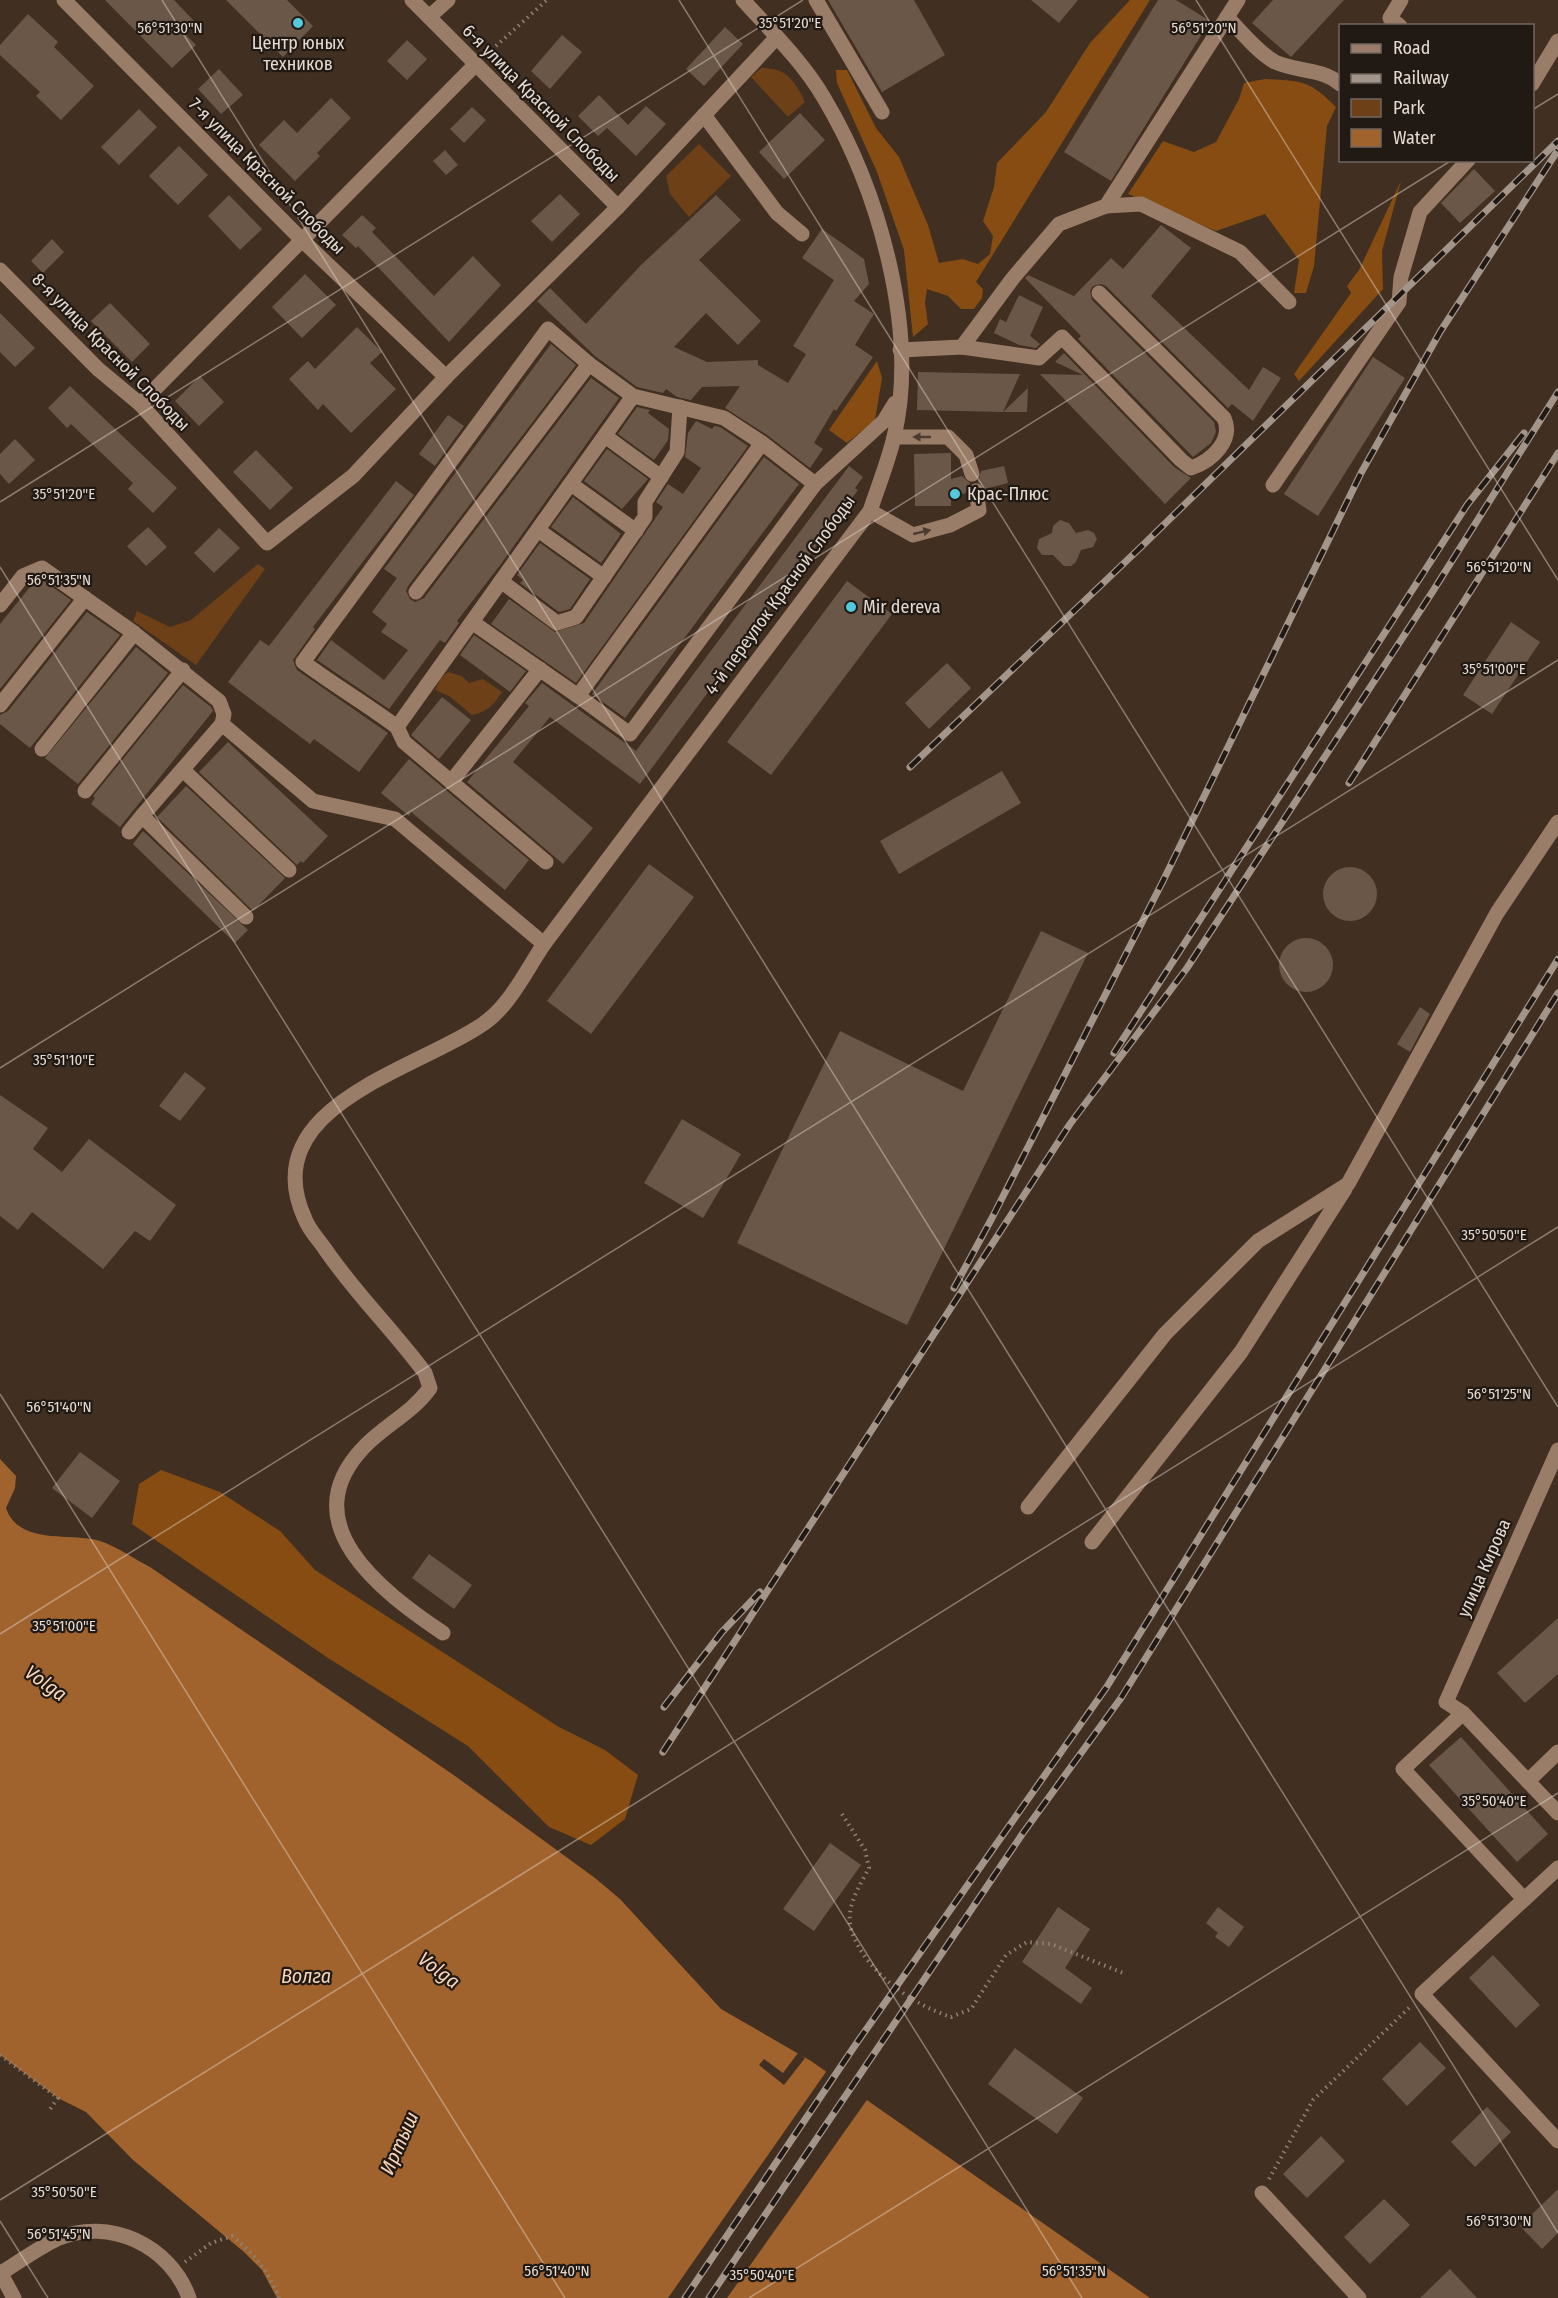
<svg xmlns="http://www.w3.org/2000/svg" width="1558" height="2298" viewBox="0 0 1558 2298" font-family="'Fira Sans Condensed',sans-serif">
<style>
.green{fill:#6e4017}
.forest{fill:#874c11}
.water{fill:#a1632d}
.pier{fill:#412f21}
.building{fill:#6a5748}
.lines{fill:none;stroke-linecap:round;stroke-linejoin:round}
.path{stroke:#908276;stroke-width:4;stroke-dasharray:1.5 4.5;stroke-linecap:butt}
.minor{stroke:#9a7d68;stroke-width:15}
.rail-casing{stroke:#a3958a;stroke-width:7}
.rail{stroke:#211913;stroke-width:4.5;stroke-dasharray:14;stroke-linecap:butt}
.oneway{fill:#4b3c31}
.ticks{fill:none;stroke:#e5dad1;stroke-width:1.5;stroke-opacity:0.45}
.poi-dot{fill:#53cadc;stroke:#211913;stroke-width:2}
.labels{text-anchor:middle;dominant-baseline:central;stroke-width:4.5;stroke-linejoin:round;paint-order:stroke}
.poi-label{font-size:18px;fill:#e5dad1;stroke:#211913;text-anchor:start}
.street-label{font-size:18px;fill:#e5dad1;stroke:#211913}
.water-label{font-size:20px;font-style:italic;fill:#f8d4b9;stroke:#211913}
.ticks-label{font-size:15px;text-anchor:middle;fill:#e5dad1;stroke:#211913;stroke-width:4.5;stroke-linejoin:round;paint-order:stroke}
</style>
<rect width="100%" height="100%" fill="#412f21"/>
<g class="green">
<path d="M761,68C786,67 795,81 805,102L788,117L751,77Z"/>
<polygon points="699,144 731,176 689,217 670,194 666,176"/>
<polygon points="258,564 265,569 196,665 133,621 137,611 170,627 191,620"/>
<path d="M448,672L462,676L469,683L483,679L502,692C494,705 487,712 472,715L449,696L435,690L441,678Z"/>
</g>
<g class="forest">
<polygon points="1130,0 1150,0 976,282 983,289 982,298 974,309 961,309 948,296 927,289 925,303 928,324 913,337 904,250 877,172 837,83 836,70 847,70 876,128 899,157 928,225 939,263 963,259 978,264 990,254 993,236 983,221 994,187 997,163 1046,112 1090,43"/>
<path d="M1265,79C1302,81 1309,80 1336,107L1327,126L1314,266L1306,293H1294L1299,260L1265,214L1216,231L1128,194L1163,141L1194,152L1216,142L1239,99L1244,83Z"/>
<polygon points="1401,181 1382,251 1383,289 1299,381 1294,374 1351,293 1347,286 1359,270"/>
<polygon points="877,361 882,378 875,420 847,443 829,430"/>
<polygon points="161,1470 220,1492 280,1531 315,1570 559,1727 605,1750 638,1775 625,1819 591,1845 549,1827 468,1746 328,1658 132,1524 139,1484"/>
</g>
<path class="water" d="M0,1459L16,1476L15,1488L6,1508C19,1546 70,1532 100,1541C118,1547 134,1559 150,1567L455,1776L595,1878L620,1899L721,2009L811,2061L1150,2298H277L262,2270L244,2252L133,2160L86,2112L58,2098L0,2055Z"/>
<g class="pier">
<polygon points="798,2053 805,2058 784,2085 759,2065 764,2059 783,2073"/>
<polygon points="828,2069 869,2097 727,2298 668,2298"/>
</g>
<g class="building">
<polygon points="105,0 174,0 195,22 184,33 196,45 172,68"/>
<polygon points="226,0 287,0 313,26 283,57"/>
<polygon points="828,0 914,0 945,55 882,92"/>
<polygon points="1031,0 1078,0 1059,23"/>
<polygon points="1158,0 1176,0 1210,21 1111,181 1064,152"/>
<polygon points="1273,0 1344,0 1291,57 1252,23"/>
<polygon points="28,14 58,42 54,47 94,86 61,120 36,96 40,92 0,55 0,45"/>
<polygon points="725,27 743,44 704,86 686,69"/>
<polygon points="562,35 582,52 550,89 531,71"/>
<polygon points="407,40 427,59 407,80 387,61"/>
<polygon points="219,69 243,95 221,114 198,89"/>
<polygon points="599,95 628,125 646,106 666,124 636,156 607,128 598,136 578,116"/>
<polygon points="331,98 351,118 317,153 320,156 295,181 259,145 284,120 297,133"/>
<polygon points="472,107 486,120 464,143 450,129"/>
<polygon points="139,109 157,127 119,165 101,147"/>
<polygon points="800,113 825,140 784,179 759,152"/>
<polygon points="179,146 208,175 178,205 149,176"/>
<polygon points="445,150 458,165 446,175 433,161"/>
<polygon points="1474,169 1495,191 1460,223 1441,203"/>
<polygon points="560,194 580,214 552,242 531,221"/>
<polygon points="229,195 262,229 240,250 208,216"/>
<polygon points="716,195 741,220 699,260 761,321 738,345 706,313 674,347 707,362 758,360 758,365 788,383 806,354 793,346 834,280 802,258 822,229 864,259 869,284 854,301 874,314 855,345 873,357 836,411 834,409 814,443 823,449 810,468 767,435 725,408 740,386 702,387 691,400 677,397 666,389 663,393 637,387 595,356 537,301 550,288 586,324 641,265"/>
<polygon points="362,215 376,228 372,232 434,296 473,256 501,285 449,342 358,246 356,248 342,235"/>
<polygon points="1161,225 1191,248 1151,296 1249,390 1263,367 1281,378 1253,421 1232,404 1228,408 1106,286 1101,284 1093,286 1090,291 1092,300 1214,422 1216,432 1211,443 1193,457 1078,339 1081,336 1025,278 1028,275 1074,296 1111,258 1123,269"/>
<polygon points="52,239 64,252 43,273 31,261"/>
<polygon points="305,274 336,305 302,338 272,307"/>
<polygon points="1019,295 1043,307 1030,336 1040,344 1036,348 1019,345 994,333 1000,319 1006,322"/>
<polygon points="110,303 150,344 132,362 91,321"/>
<polygon points="0,313 35,348 15,367 0,352"/>
<polygon points="357,327 382,352 370,363 396,389 351,433 323,404 318,410 289,379 308,361 315,369"/>
<polygon points="551,344 576,365 408,586 406,591 410,599 415,602 424,598 591,378 619,398 501,564 457,621 459,623 445,643 440,640 389,709 317,660 331,640 384,680 408,650 381,632 387,624 372,612 397,578 384,569"/>
<polygon points="1064,353 1174,467 1191,478 1165,504 1040,374 1083,375 1055,362"/>
<polygon points="1373,357 1405,378 1318,516 1284,494"/>
<polygon points="918,372 1020,374 1003,412 917,410"/>
<polygon points="200,376 224,402 199,426 175,401"/>
<polygon points="70,386 177,488 153,513 128,489 133,483 71,424 67,428 48,408"/>
<polygon points="1028,388 1027,412 1003,412"/>
<polygon points="637,407 650,410 648,413 669,429 668,440 654,460 618,434"/>
<polygon points="448,415 464,426 435,466 419,454"/>
<polygon points="696,421 712,429 714,426 720,427 748,446 576,683 491,624 509,599 555,632 584,623 663,507 656,502 668,484 683,494 701,468 685,457 688,433"/>
<polygon points="15,439 35,460 9,484 0,474 0,454"/>
<polygon points="607,449 648,479 622,509 584,481"/>
<polygon points="256,450 293,488 270,510 233,472"/>
<polygon points="951,453 951,479 962,476 970,483 966,493 951,497 951,506 915,506 914,454"/>
<polygon points="764,457 799,484 625,718 592,694"/>
<polygon points="849,466 863,477 855,488 858,490 640,784 550,717 513,762 593,828 563,864 467,782 529,706 525,703 542,683 636,751"/>
<polygon points="1004,466 1008,483 985,489 978,482 981,471"/>
<polygon points="396,481 414,495 313,627 315,629 293,660 297,670 388,733 359,772 314,739 310,744 228,682 260,640 269,646"/>
<polygon points="573,497 621,534 601,563 551,527"/>
<polygon points="1060,520 1069,523 1076,533 1088,530 1094,533 1097,539 1093,547 1081,550 1076,562 1071,566 1064,566 1053,555 1042,555 1037,548 1039,539 1052,533 1053,526"/>
<polygon points="148,527 167,547 146,566 127,546"/>
<polygon points="219,528 240,548 214,573 194,553"/>
<polygon points="540,543 590,579 570,609 559,612 520,583 523,580 517,575"/>
<polygon points="41,579 71,600 0,689 0,624 34,582"/>
<polygon points="847,581 892,614 771,775 727,742"/>
<polygon points="87,612 120,635 30,748 0,724 0,715 8,711"/>
<polygon points="1511,622 1540,642 1492,714 1463,695"/>
<polygon points="474,635 526,671 510,692 460,655"/>
<polygon points="136,647 168,673 78,784 45,758"/>
<polygon points="947,663 971,688 929,729 905,703"/>
<polygon points="183,685 211,707 213,711 120,827 91,804 95,798 93,796"/>
<polygon points="442,697 471,720 439,759 411,735"/>
<polygon points="228,742 328,836 303,863 301,861 297,865 199,772"/>
<polygon points="409,759 529,860 505,890 411,812 409,816 381,793"/>
<polygon points="1002,771 1021,803 899,874 880,841"/>
<polygon points="186,786 285,878 253,911 157,817"/>
<polygon points="143,831 248,930 235,943 133,844"/>
<polygon points="649,864 694,897 591,1034 547,1001"/>
<circle cx="1350" cy="894" r="27"/>
<polygon points="1041,931 1088,953 907,1325 737,1243 840,1031 963,1091"/>
<circle cx="1306" cy="965" r="27"/>
<polygon points="1420,1007 1430,1014 1410,1052 1397,1044"/>
<polygon points="185,1072 206,1088 180,1121 159,1106"/>
<polygon points="0,1095 48,1128 33,1149 62,1172 89,1139 176,1205 150,1241 135,1231 103,1269 32,1212 18,1230 0,1216"/>
<polygon points="682,1119 741,1154 703,1218 644,1183"/>
<polygon points="80,1452 120,1481 92,1518 52,1488"/>
<polygon points="429,1554 472,1585 454,1609 412,1578"/>
<polygon points="1558,1618 1558,1674 1525,1703 1497,1673"/>
<polygon points="1461,1737 1548,1834 1517,1862 1429,1765"/>
<polygon points="830,1843 861,1865 814,1931 783,1909"/>
<polygon points="1058,1907 1090,1929 1065,1968 1092,1988 1081,2004 1022,1962"/>
<polygon points="1218,1907 1244,1927 1229,1947 1215,1937 1218,1933 1206,1923"/>
<polygon points="1493,1955 1540,2005 1516,2028 1469,1978"/>
<polygon points="1420,2042 1446,2068 1407,2106 1382,2079"/>
<polygon points="1015,2048 1083,2098 1057,2134 988,2084"/>
<polygon points="1487,2107 1511,2132 1475,2167 1451,2142"/>
<polygon points="1321,2136 1345,2161 1307,2198 1283,2174"/>
<polygon points="1558,2189 1558,2233 1542,2249 1520,2226"/>
<polygon points="1384,2199 1410,2225 1370,2264 1344,2237"/>
<polygon points="1450,2269 1477,2298 1420,2298"/>
</g>
<g class="lines">
<g class="path">
<polyline points="487,54 547,0"/>
<path d="M842,1814L865,1850L869,1868C860,1885 845,1908 851,1929C864,1971 911,2004 951,2017L971,2009L1006,1955L1027,1942L1051,1944L1123,1973"/>
<polyline points="0,2055 58,2098 48,2112"/>
<polyline points="1269,2179 1313,2100 1411,2006"/>
<path d="M185,2262L211,2243L232,2236C255,2254 268,2271 279,2298"/>
</g>
<g class="minor">
<polyline points="64,0 302,240 446,377"/>
<polyline points="412,0 618,207"/>
<polyline points="816,0 882,112"/>
<polyline points="429,17 448,0"/>
<path d="M1227,17C1241,31 1258,53 1275,62C1297,72 1322,68 1340,84"/>
<polyline points="1400,26 1390,18 1401,0"/>
<polyline points="1532,84 1558,41"/>
<polyline points="704,115 777,213 802,234"/>
<polyline points="1106,206 1141,204 1240,252 1289,302"/>
<polyline points="0,270 98,369 140,404 267,543 353,476 446,377 618,207 777,37"/>
<path d="M962,347L1039,358L1062,337L1181,460L1191,468C1212,461 1234,440 1224,418L1099,293"/>
<polyline points="900,350 962,347 1013,278 1059,224 1106,206 1238,0"/>
<path d="M633,396L397,727C366,704 334,685 303,662L548,329L589,364L633,396L724,418L762,443L815,484"/>
<polyline points="140,404 475,65"/>
<polyline points="605,436 661,477"/>
<polyline points="894,437 948,437 966,455 972,474"/>
<polyline points="762,443 578,696 630,734 815,484 884,421 895,403"/>
<polyline points="571,484 636,531"/>
<polyline points="1273,485 1399,302 1401,277 1420,212 1468,160"/>
<polyline points="870,511 913,535 950,525 979,510 976,491"/>
<polyline points="538,530 604,577"/>
<polyline points="501,581 557,623 576,617 645,517 645,502 677,452 680,407"/>
<polyline points="416,592 589,364"/>
<polyline points="0,605 23,576 42,568 134,633 219,701 224,714 222,724 313,801 395,819 544,944"/>
<polyline points="472,622 578,696"/>
<polyline points="0,705 85,598"/>
<polyline points="222,724 142,816 246,917"/>
<polyline points="397,727 404,742 546,862"/>
<polyline points="42,749 134,633"/>
<polyline points="183,770 289,870"/>
<polyline points="451,782 540,669"/>
<polyline points="85,791 183,670"/>
<polyline points="129,832 142,816"/>
<polyline points="1558,1450 1446,1702 1463,1713 1558,1813"/>
<polyline points="1028,1507 1165,1334 1258,1241 1348,1184 1497,913 1558,822"/>
<polyline points="1092,1542 1241,1352 1345,1189"/>
<path d="M443,1633C381,1591 290,1523 365,1446C385,1425 412,1413 430,1388L425,1373C393,1330 355,1293 325,1249C319,1240 309,1230 305,1219C254,1108 412,1071 480,1026C509,1008 525,972 544,944L870,511C878,487 888,462 894,437C919,331 879,190 824,98C803,62 771,31 743,0"/>
<polyline points="1463,1713 1403,1769 1524,1899"/>
<polyline points="1528,1781 1558,1752"/>
<polyline points="1558,1868 1422,1994 1558,2141"/>
<polyline points="1262,2193 1359,2298"/>
<polyline points="0,2272 14,2298"/>
<path d="M1,2273C19,2262 38,2248 57,2239C109,2216 171,2246 189,2298"/>
</g>
<g class="rail-casing">
<g id="rail">
<polyline points="910,767 1142,546 1558,141"/>
<polyline points="1349,783 1558,453"/>
<polyline points="1114,1053 1467,505 1524,433"/>
<polyline points="954,1288 992,1218 1163,881 1361,473 1440,332 1558,150"/>
<polyline points="664,1707 722,1632 760,1592"/>
<polyline points="663,1752 1070,1124 1187,968 1433,591 1558,392"/>
<polyline points="685,2298 856,2044 1106,1688 1558,959"/>
<polyline points="709,2298 1023,1833 1121,1698 1558,993"/>
</g>
</g>
<use href="#rail" class="rail"/>
</g>
<defs><path id="oneway-solid" d="M-6-.8H1V-3.2L6.5 0L1 3.2V.8H-6Z" transform="scale(1.5)"/></defs>
<g class="oneway">
<use href="#oneway-solid" transform="translate(922 437) rotate(180)"/>
<use href="#oneway-solid" transform="translate(922 532) rotate(-13)"/>
</g>
<path class="ticks" d="M162,0L1558,2233M679,0L1558,1407M1196,0L1558,580M1532,110L1558,94M0,502L803,0M0,567L1082,2298M0,1068L1452,160M0,1394L565,2298M0,1634L1558,660M0,2200L1558,1227M0,2221L48,2298M749,2298L1558,1793"/>
<g class="poi-dot">
<circle cx="298" cy="23" r="6"/>
<circle cx="955" cy="494" r="6"/>
<circle cx="851" cy="607" r="6"/>
</g>
<g class="labels">
<g class="poi-label">
<text x="298" y="43" text-anchor="middle">Центр юных<tspan x="298" dy="21">техников</tspan></text>
<text x="967" y="494">Крас-Плюс</text>
<text x="863" y="607">Mir dereva</text>
</g>
<g class="street-label">
<text transform="translate(541 103) rotate(45)">6-я улица Красной Слободы</text>
<text transform="translate(267 176) rotate(45)">7-я улица Красной Слободы</text>
<text transform="translate(111 352) rotate(45)">8-я улица Красной Слободы</text>
<text transform="translate(780 595) rotate(-54)">4-й переулок Красной Слободы</text>
<text transform="translate(1484 1568) rotate(-66)">улица Кирова</text>
</g>
<g class="water-label">
<text transform="translate(46 1683) rotate(36)">Volga</text>
<text transform="translate(439 1970) rotate(37)">Volga</text>
<text x="306" y="1976">Волга</text>
<text transform="translate(399 2143) rotate(-66)">Иртыш</text>
</g>
</g>
<g class="ticks-label">
<text x="790" y="28">35°51'20"E</text>
<text x="1204" y="33">56°51'20"N</text>
<text x="170" y="33">56°51'30"N</text>
<text x="64" y="499">35°51'20"E</text>
<text x="1499" y="572">56°51'20"N</text>
<text x="59" y="585">56°51'35"N</text>
<text x="1494" y="674">35°51'00"E</text>
<text x="64" y="1065">35°51'10"E</text>
<text x="1494" y="1240">35°50'50"E</text>
<text x="1499" y="1399">56°51'25"N</text>
<text x="59" y="1412">56°51'40"N</text>
<text x="64" y="1631">35°51'00"E</text>
<text x="1494" y="1806">35°50'40"E</text>
<text x="64" y="2197">35°50'50"E</text>
<text x="1499" y="2226">56°51'30"N</text>
<text x="59" y="2239">56°51'45"N</text>
<text x="557" y="2276">56°51'40"N</text>
<text x="1074" y="2276">56°51'35"N</text>
<text x="762" y="2280">35°50'40"E</text>
</g>
<rect x="1339" y="24" width="195" height="138" fill="#211913" stroke="#6f665f" stroke-width="1.5"/>
<rect x="1351" y="44" width="30" height="9" fill="#9a7d68" stroke="#6f665f" stroke-width="1.5"/>
<text x="1393" y="54" font-size="18" fill="#e5dad1">Road</text>
<rect x="1351" y="74" width="30" height="9" fill="#a3958a" stroke="#6f665f" stroke-width="1.5"/>
<text x="1393" y="84" font-size="18" fill="#e5dad1">Railway</text>
<rect x="1351" y="99" width="30" height="18" fill="#6e4017" stroke="#6f665f" stroke-width="1.5"/>
<text x="1393" y="114" font-size="18" fill="#e5dad1">Park</text>
<rect x="1351" y="129" width="30" height="18" fill="#a1632d" stroke="#6f665f" stroke-width="1.5"/>
<text x="1393" y="144" font-size="18" fill="#e5dad1">Water</text>
</svg>
